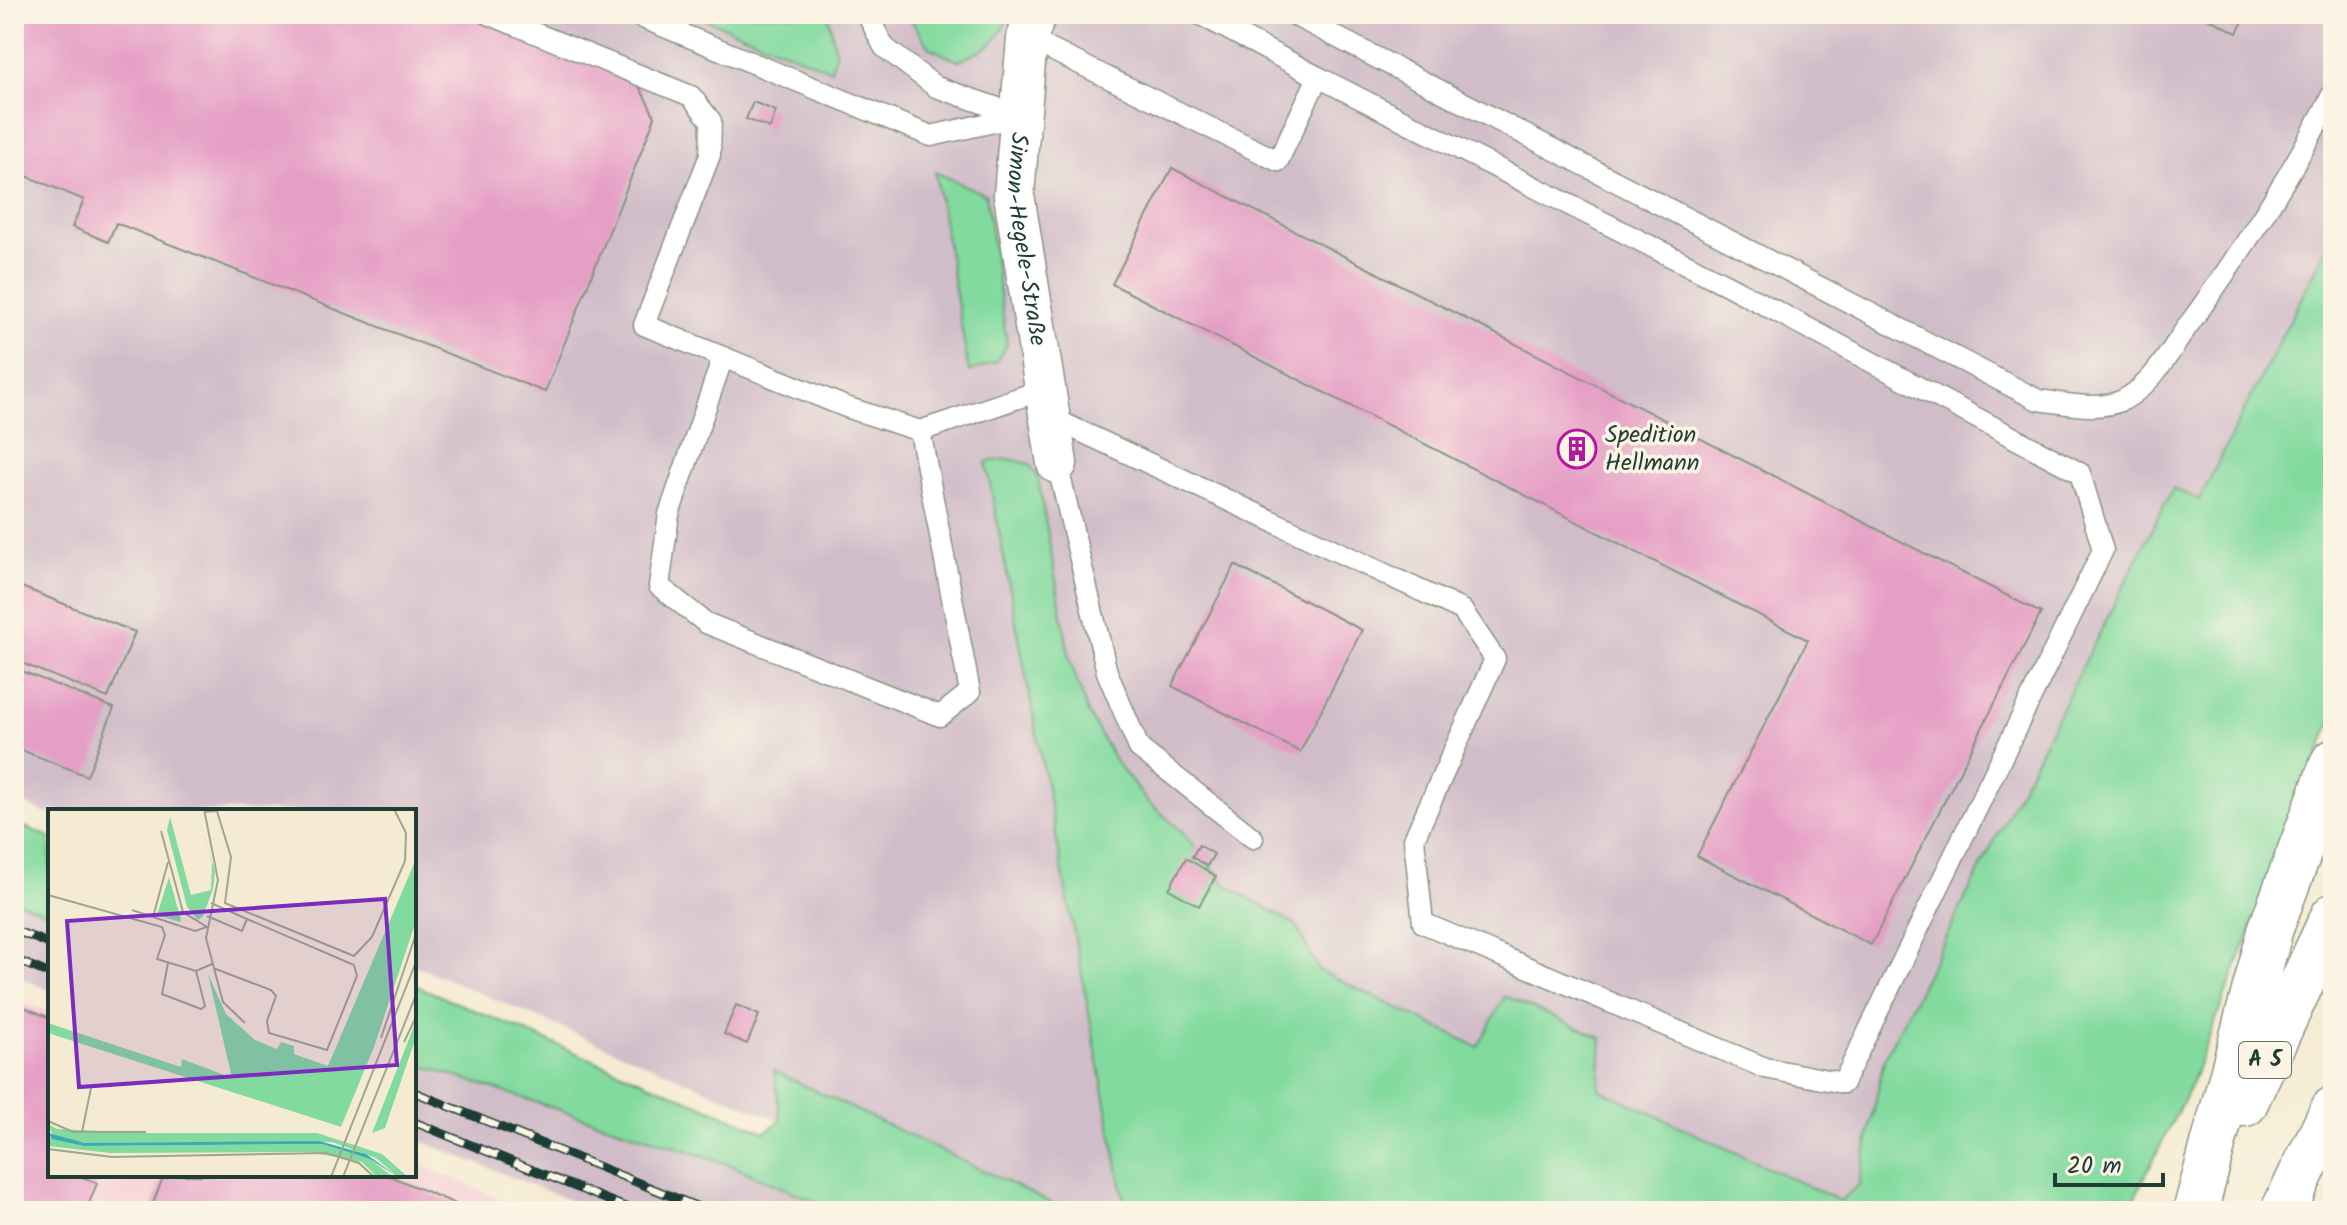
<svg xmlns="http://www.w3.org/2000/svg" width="2347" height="1225" viewBox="0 0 2347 1225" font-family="Kalam,sans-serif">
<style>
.built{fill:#f6cfd7}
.industrial{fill:#d1bdc9}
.green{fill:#82da9f;stroke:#508c6a;stroke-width:2}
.building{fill:#e59fc6}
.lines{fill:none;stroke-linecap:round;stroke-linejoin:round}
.lane-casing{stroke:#8a9483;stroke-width:23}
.street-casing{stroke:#8a9483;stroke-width:43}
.highway-casing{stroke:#8a9483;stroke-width:47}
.lane{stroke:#fff;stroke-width:20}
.street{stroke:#fff;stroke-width:40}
.highway{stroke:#fff;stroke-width:44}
.rail-casing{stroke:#1f3d34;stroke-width:9}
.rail{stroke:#fcf5e5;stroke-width:6;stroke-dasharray:18;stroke-linecap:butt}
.labels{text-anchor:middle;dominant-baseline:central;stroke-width:7;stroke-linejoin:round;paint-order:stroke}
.shield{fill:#fcf5e5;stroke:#617469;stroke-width:2}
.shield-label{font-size:22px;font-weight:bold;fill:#1f3d34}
.street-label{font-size:24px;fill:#1f3d34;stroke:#fcf5e5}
.poi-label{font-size:24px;fill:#1f3d34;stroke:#fcf5e5;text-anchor:start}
.inset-road{fill:none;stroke:#9fa593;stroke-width:2}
.view{fill:#7b2cbf;fill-opacity:0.15;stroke:#7b2cbf;stroke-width:4}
.inset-edge{fill:none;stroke:#1f3d34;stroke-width:4}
</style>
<rect width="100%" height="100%" fill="#fcf5e5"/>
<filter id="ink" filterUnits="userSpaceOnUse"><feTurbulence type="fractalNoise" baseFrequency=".0125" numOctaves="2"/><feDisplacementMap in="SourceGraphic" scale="16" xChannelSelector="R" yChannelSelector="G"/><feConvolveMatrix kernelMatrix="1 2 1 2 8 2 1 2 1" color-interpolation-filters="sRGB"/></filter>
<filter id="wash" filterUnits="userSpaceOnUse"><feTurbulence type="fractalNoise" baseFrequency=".006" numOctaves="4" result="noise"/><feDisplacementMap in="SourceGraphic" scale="32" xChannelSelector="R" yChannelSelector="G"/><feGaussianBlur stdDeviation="1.8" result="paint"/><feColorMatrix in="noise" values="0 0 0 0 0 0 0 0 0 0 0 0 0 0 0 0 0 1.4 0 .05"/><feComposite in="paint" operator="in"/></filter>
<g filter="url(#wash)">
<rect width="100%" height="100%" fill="#f5ebd2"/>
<polygon class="built" points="14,998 50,1012 50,1175 414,1175 414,1161 527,1211 14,1211"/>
<g class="industrial">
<polygon points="14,14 2333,14 2333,235 2199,500 1886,1211 1068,1211 775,1071 781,1121 414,965 414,811 50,811 50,815 14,800"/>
<polygon points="14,900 50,914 50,990 14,975"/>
<polygon points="414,1063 722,1162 838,1211 596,1211 414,1138"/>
</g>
<g class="green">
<polygon points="692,14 828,14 836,54 831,70"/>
<path d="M907,14H1009C1000,42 985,51 958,61L930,48Z"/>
<polygon points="935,172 986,195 1007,345 996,362 969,372"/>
<polygon points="2333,235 2333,717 2191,1084 2128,1211 1126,1211 986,462 1009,459 1030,464 1038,478 1070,660 1088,713 1116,762 1147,801 1185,834 1226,885 1296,925 1318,970 1478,1047 1505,996 1602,1038 1599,1089 1840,1201 1859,1185 1884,1059 2173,488 2199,500"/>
<polygon points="14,823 50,837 50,914 14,900"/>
<polygon points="414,985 765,1132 781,1121 774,1071 1068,1211 838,1211 722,1162 414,1063"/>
</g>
<g id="blocks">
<g class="building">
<polygon points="14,14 464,14 638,84 655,117 545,392 116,223 108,242 72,227 84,200 22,174 14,193"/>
<polygon points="2200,14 2247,14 2237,33"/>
<polygon points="753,102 776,111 770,128 746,119"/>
<polygon points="1172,168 2041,613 1871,945 1697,856 1808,640 1112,284"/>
<polygon points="1235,565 1362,630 1300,752 1172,686"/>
<polygon points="14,584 135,632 108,698 14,660"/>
<polygon points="14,668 114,708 87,776 14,747"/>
<polygon points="1199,845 1214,854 1207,866 1192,857"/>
<polygon points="1186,858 1216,876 1199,906 1169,889"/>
<polygon points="14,1003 50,1018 50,1175 77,1175 97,1183 86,1211 14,1211"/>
<polygon points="736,1005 759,1015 747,1044 724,1034"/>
<polygon points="164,1175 388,1175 472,1211 150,1211"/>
</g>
</g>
</g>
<g filter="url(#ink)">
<use href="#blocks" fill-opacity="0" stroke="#8a9483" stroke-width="2"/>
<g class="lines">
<g class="lane-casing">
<g id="lane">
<polyline points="488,14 691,96 711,121 710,155 644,325 846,407 920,431 1045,389"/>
<polyline points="633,14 931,136 1021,116 936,87 884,47 867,14"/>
<path d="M1292,14L2038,400C2065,403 2097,412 2123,400C2152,385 2169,353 2187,327C2241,253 2292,175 2333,93"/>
<polyline points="1027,38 1278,161 1318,77 1199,14"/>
<polyline points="723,357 669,514 659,586 706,623 940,716 970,692 920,431"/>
<polyline points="1050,417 1462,610 1495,659 1414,839 1423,923 1765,1068 1843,1083 2103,550 2080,473 1729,286 1318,77"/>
<polyline points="1057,463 1107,672 1139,748 1253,838"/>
</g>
</g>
<g class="street-casing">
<g id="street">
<path id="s1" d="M1036,14L1027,38L1014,195L1057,463"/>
</g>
</g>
<g class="highway-casing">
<g id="highway">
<polyline points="2245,1104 2333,916"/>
<polyline points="2197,1205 2271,928 2333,762"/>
<polyline points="2283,1211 2333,1109"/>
</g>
</g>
<use href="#lane" class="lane"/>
<use href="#street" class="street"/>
<use href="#highway" class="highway"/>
<g class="rail-casing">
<g id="rail">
<polyline points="14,930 50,944"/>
<polyline points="14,959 50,974"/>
<polyline points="414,1092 708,1211"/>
<polyline points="414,1122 635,1211"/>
</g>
</g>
<use href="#rail" class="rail"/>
</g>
</g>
<defs>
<g id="building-ring" transform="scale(2)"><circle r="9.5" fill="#fcf5e5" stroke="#b5179e" stroke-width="1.5"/><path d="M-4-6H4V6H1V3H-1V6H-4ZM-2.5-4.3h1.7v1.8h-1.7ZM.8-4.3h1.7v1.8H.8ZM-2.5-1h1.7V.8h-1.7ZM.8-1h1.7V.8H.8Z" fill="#b5179e"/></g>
</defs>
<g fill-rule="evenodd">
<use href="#building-ring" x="1577" y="449"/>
</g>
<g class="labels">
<rect class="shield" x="2239" y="1042" width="52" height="36" rx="6"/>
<g class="shield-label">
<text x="2265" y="1060">A 5</text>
</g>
<g class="street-label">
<text stroke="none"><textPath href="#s1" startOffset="228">Simon-Hegele-Straße</textPath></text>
</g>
<g class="poi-label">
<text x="1605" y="435">Spedition<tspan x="1605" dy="28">Hellmann</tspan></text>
</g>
</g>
<g transform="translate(48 809)">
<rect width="368" height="368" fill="#f5ebd2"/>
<path d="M148,0L167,62L165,80L155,107L150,111L139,98L119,21L122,8L143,86L163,81L164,53ZM368,50V112L326,238L293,318L0,224V214L133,258L134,250L184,269L160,165L178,205L207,231L229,240L233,233L246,237V245L280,257ZM121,68L133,111L132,113L109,106ZM368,212V228L337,319L324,324ZM0,315L9,320L101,324H269L334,345L360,368H350L328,349L284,333L37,334L5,327ZM0,328L36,337L274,335L322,350L345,368H329L314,353L261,343L62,344L0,337Z" fill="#82da9f"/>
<path d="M0,324L37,334L271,332L318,345L350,368L322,350L274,335L36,337L4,330Z" fill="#3bacb5"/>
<path class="inset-road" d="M156,0L170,71L158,129L175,193L197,214M156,3L169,2L183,48L177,94L306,147L324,128L357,52L358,24L346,0M0,86L114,118L117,126L109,150L148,162L164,155M84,101L147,122L159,118L135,103L113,22M159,107L194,122L199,110L163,94M105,108L120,53M120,154L114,185L153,200L157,197L148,162M165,159L223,181L228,187L219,212L221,224L279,241L309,167L306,156L199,110M333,229L368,125M356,233L368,208M0,312L25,323H98M34,323L43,279M0,340L64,348L278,344L311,354L326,368M283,368L368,153M295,368L368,186"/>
<path class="view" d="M337,90L349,256L31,278L19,112Z"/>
<rect width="368" height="368" class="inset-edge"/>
</g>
<rect width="2347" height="1225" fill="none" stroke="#fcf5e5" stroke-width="48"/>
<path d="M2055 1173v12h108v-12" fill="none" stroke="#1f3d34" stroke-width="4"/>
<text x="2067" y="1173" font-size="24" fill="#1f3d34" stroke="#fcf5e5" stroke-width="6" paint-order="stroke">20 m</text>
</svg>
